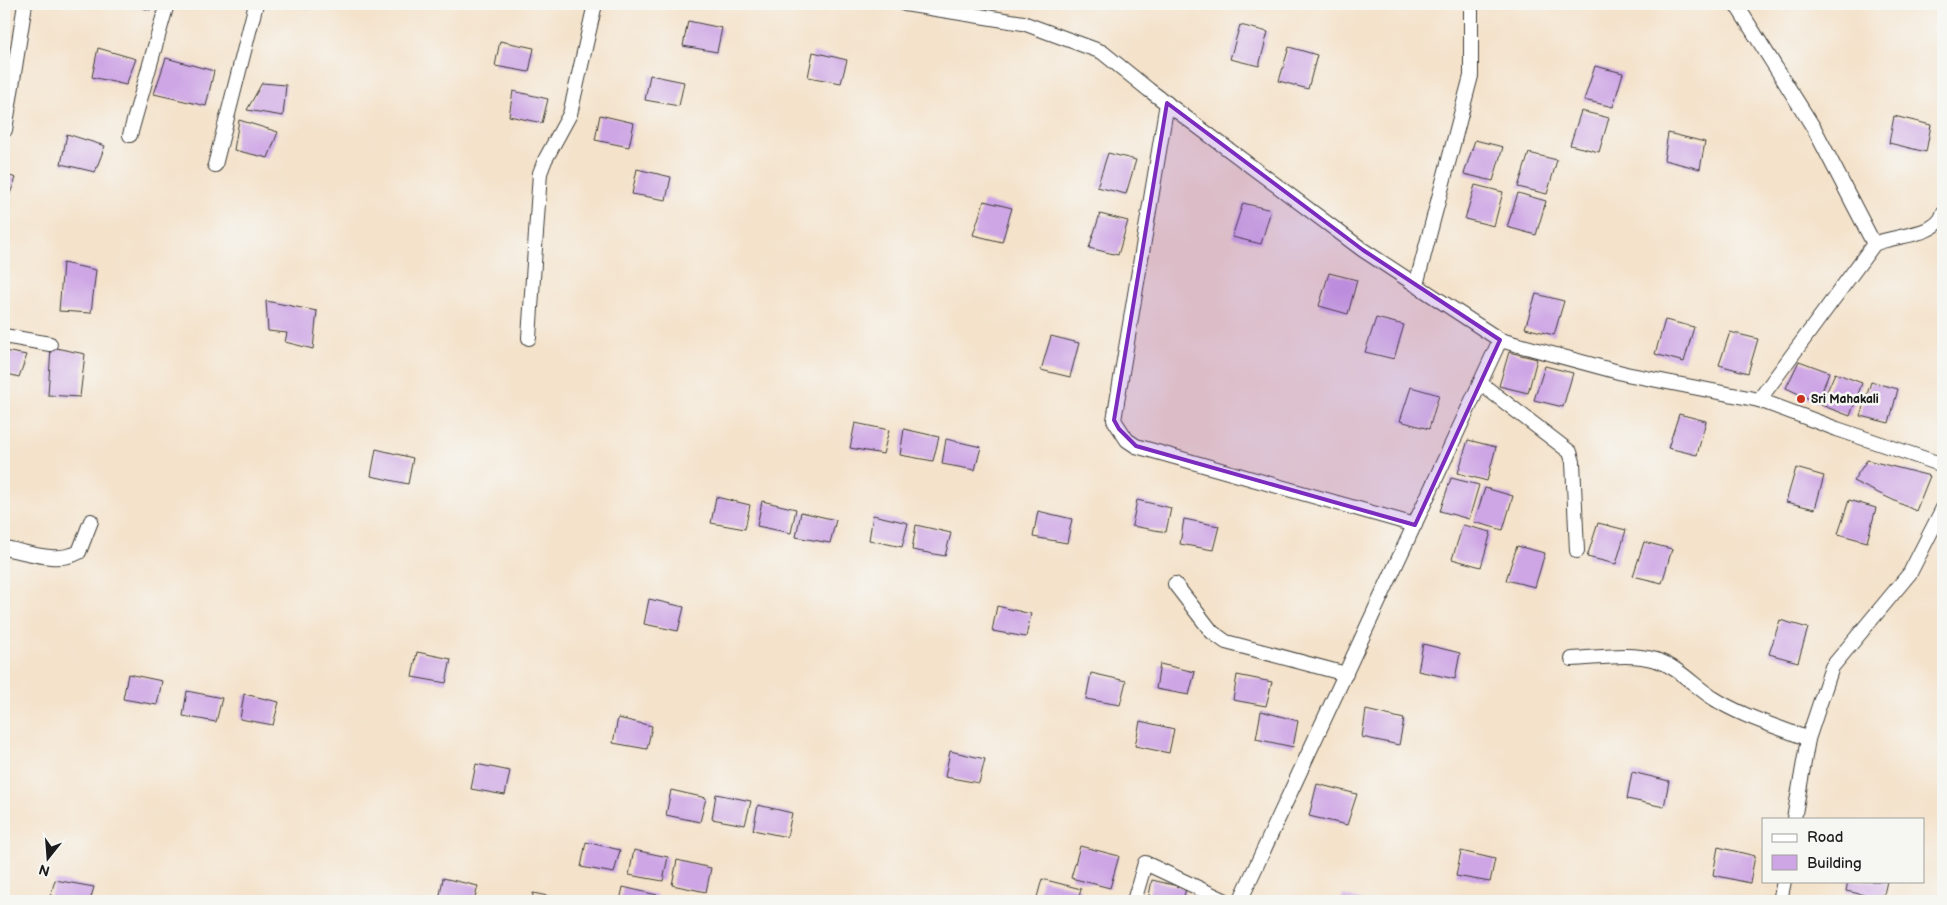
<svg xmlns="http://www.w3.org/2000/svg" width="1947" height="905" viewBox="0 0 1947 905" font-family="'Balsamiq Sans',sans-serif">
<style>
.building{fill:#cea6e5}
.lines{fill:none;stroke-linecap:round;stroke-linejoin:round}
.street-casing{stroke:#3c3a36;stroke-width:16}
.street{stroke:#fff;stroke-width:14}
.marked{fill:#7b2cbf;fill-opacity:0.2;stroke:#7b2cbf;stroke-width:4;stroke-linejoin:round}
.poi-dot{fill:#c8321e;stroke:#f6f6f2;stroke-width:2}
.labels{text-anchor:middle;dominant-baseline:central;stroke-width:5;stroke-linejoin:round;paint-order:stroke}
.poi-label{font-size:12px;font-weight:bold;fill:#1c1c1c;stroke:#f6f6f2;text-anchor:start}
</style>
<rect width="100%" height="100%" fill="#f6f6f2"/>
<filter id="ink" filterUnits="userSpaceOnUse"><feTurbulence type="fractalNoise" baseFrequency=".02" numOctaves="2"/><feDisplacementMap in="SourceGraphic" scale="10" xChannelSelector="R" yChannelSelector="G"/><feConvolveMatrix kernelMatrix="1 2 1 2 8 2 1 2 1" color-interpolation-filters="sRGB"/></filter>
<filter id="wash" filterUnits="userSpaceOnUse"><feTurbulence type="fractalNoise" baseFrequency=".0096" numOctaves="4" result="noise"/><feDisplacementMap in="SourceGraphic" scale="20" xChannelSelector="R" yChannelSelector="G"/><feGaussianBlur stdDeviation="1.12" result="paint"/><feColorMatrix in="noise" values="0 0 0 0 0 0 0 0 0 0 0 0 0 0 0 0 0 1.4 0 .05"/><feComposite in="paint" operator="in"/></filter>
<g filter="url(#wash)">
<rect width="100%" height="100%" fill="#f4e2ca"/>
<g id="blocks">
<g class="building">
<polygon points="129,4 152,4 150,10"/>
<polygon points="285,4 311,4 309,9"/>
<polygon points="688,21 722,28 717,52 683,46"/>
<polygon points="1240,25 1268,32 1259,66 1230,59"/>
<polygon points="500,41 534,48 529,72 495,66"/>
<polygon points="1289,47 1317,55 1308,89 1279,81"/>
<polygon points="98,48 136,59 126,85 92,77"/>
<polygon points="813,52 847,60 841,83 808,77"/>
<polygon points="166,58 214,71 206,106 154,94"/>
<polygon points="1595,66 1623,73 1613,107 1584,100"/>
<polygon points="650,75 684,82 679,106 645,100"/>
<polygon points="262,83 286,85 283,116 247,110"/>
<polygon points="513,91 548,99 542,123 509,116"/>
<polygon points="1581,111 1609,118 1599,152 1570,145"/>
<polygon points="600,115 634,123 629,147 595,140"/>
<polygon points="1894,116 1931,125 1926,152 1889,143"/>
<polygon points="239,120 278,132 268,158 234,150"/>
<polygon points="1668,133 1705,142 1700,169 1664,160"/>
<polygon points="67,134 105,146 95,172 61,164"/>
<polygon points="1475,140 1503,147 1493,181 1464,174"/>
<polygon points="1108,153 1136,160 1126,194 1097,187"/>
<polygon points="1529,153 1557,160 1547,194 1518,187"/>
<polygon points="637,169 671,177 666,200 632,194"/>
<polygon points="4,174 16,178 6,204 4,204"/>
<polygon points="1475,185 1503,192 1494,226 1465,219"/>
<polygon points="1518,193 1546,201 1536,235 1507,227"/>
<polygon points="984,201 1012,208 1002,242 973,235"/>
<polygon points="1243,203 1271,210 1261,244 1232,237"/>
<polygon points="1100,214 1128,221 1118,255 1089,248"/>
<polygon points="63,263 96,270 91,313 59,311"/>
<polygon points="1329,273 1357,280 1348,314 1319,306"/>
<polygon points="1536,294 1564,301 1554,335 1525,328"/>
<polygon points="266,301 317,311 313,349 285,342 287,333 268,331"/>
<polygon points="1376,318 1404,325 1394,359 1365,352"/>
<polygon points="1665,320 1694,327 1684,362 1655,354"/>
<polygon points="1730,332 1758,339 1748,373 1719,365"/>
<polygon points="1051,336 1079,343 1070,377 1041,370"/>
<polygon points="51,347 85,354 80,397 48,395"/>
<polygon points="4,351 27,355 19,377 4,373"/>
<polygon points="1509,352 1537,359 1528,393 1499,386"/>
<polygon points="1799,361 1829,372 1818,403 1786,388"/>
<polygon points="1545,366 1573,373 1563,407 1534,400"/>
<polygon points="1835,373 1862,383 1850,416 1821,405"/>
<polygon points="1871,382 1898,389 1889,423 1860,416"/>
<polygon points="1411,387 1439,395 1429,429 1400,421"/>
<polygon points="1679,414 1706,421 1697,455 1668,448"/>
<polygon points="855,423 889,430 883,454 850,448"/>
<polygon points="904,429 939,437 933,461 900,455"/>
<polygon points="946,439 981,447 975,470 942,464"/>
<polygon points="1468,440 1496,447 1487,481 1458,473"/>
<polygon points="376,449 413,458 408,484 371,476"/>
<polygon points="1867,460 1930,476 1916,511 1853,481"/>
<polygon points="1796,468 1824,476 1815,509 1786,502"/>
<polygon points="1451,478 1479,485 1469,519 1440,511"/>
<polygon points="1485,488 1513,496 1503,530 1474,522"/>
<polygon points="716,497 750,505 745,529 711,523"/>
<polygon points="1137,500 1171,508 1166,532 1132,526"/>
<polygon points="1849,500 1876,508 1867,542 1838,534"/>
<polygon points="762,501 796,509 791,533 757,526"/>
<polygon points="1038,511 1072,519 1067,543 1033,537"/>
<polygon points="801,512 836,520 830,543 796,537"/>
<polygon points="873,515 908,523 902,547 869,540"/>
<polygon points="1184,519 1219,526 1213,550 1180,544"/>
<polygon points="1598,523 1626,530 1616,564 1587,557"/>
<polygon points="916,525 951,533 945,556 912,550"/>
<polygon points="1463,525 1491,532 1481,567 1452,559"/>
<polygon points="1644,542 1672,549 1662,583 1633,576"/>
<polygon points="1517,546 1545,553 1535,587 1506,580"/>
<polygon points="649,599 684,607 678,631 644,624"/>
<polygon points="997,606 1031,614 1026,637 992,631"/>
<polygon points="1780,620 1808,628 1798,662 1769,654"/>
<polygon points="1423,644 1460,653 1455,679 1418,671"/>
<polygon points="417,652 451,659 446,683 412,677"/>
<polygon points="1160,664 1195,672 1189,695 1156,689"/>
<polygon points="1091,673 1126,681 1120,705 1086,699"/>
<polygon points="128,674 162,681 157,705 123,699"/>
<polygon points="1237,675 1272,682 1266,706 1233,700"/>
<polygon points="187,691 222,698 216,722 183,716"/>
<polygon points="244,694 279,702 273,725 240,719"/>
<polygon points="1366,710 1404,719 1399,745 1362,737"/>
<polygon points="1261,711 1298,721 1293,747 1256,739"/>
<polygon points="618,718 652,726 647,749 613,743"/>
<polygon points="1140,721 1174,729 1169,753 1135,746"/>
<polygon points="950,751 985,759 979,783 945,777"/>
<polygon points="476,764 510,771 505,795 471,789"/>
<polygon points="1632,772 1669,781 1664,807 1627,799"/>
<polygon points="1317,784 1357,794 1347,825 1309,816"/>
<polygon points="671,790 706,798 700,822 666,815"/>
<polygon points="716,794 751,801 745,825 712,819"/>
<polygon points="758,805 792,813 787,837 753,830"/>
<polygon points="586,842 620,850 614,873 581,867"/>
<polygon points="1080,846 1119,856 1110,888 1071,878"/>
<polygon points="1718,847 1755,856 1750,883 1713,875"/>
<polygon points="634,850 668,857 663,881 629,875"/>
<polygon points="1461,851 1495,859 1490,882 1456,876"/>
<polygon points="677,860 711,868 706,892 672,885"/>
<polygon points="443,878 478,886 474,901 439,901"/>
<polygon points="1042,879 1081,889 1078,901 1036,901"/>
<polygon points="55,880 94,887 90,901 49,901"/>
<polygon points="1152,880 1186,888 1183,901 1148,901"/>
<polygon points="1848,881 1887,881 1883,899 1846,891"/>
<polygon points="623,887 657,895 655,901 620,901"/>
<polygon points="533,893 567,900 567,901 532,901"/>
<polygon points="1343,895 1364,901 1341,901"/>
</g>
</g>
</g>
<g filter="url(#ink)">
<use href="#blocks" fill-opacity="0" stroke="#3c3a36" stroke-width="1"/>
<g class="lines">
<g class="street-casing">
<g id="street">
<polyline points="905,4 1023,23 1102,52 1149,90 1363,250 1500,340 1626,374 1759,400 1837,429 1943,465"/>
<polyline points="1734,4 1739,9 1815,130 1874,244"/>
<polyline points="1167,103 1114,420 1127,440 1136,446 1415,525"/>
<polyline points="5,130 25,4"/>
<polyline points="130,135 167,4"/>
<polyline points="215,165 256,4"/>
<polyline points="1416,285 1471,76 1471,4"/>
<polyline points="4,336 50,344"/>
<polyline points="529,338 540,173 545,160 570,114 595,4"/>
<polyline points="1480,383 1570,452 1573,462 1577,551"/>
<path d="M1759,400L1874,244C1894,235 1937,236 1943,214"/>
<path d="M4,548C27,552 57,564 79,552L91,521"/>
<polyline points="1175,584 1212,632 1226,642 1346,674"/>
<path d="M1572,659C1599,658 1630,652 1656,660C1678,667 1693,685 1713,698C1741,716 1776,726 1808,739"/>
<polyline points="1794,819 1808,739 1832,667 1910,573 1943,508"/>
<polyline points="1134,901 1145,863 1226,901"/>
<polyline points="1240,901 1500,340"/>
<polyline points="1780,901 1784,881"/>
</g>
</g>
<use href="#street" class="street"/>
</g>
</g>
<path class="marked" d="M1167,103L1363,250L1500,340L1415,525L1136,446L1119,429L1114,420Z"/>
<circle class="poi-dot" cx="1801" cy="399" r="5"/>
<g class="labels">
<g class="poi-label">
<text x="1811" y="399">Sri Mahakali</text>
</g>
</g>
<rect width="1947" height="905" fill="none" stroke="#f6f6f2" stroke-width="20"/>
<rect x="1762" y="818" width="162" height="65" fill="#f6f6f2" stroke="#9f9f9c"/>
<rect x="1772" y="834" width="25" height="8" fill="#ffffff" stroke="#9f9f9c"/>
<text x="1807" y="842" font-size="15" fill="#1c1c1c">Road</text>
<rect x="1772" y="855" width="25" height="15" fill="#cea6e5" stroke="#9f9f9c"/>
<text x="1807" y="868" font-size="15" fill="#1c1c1c">Building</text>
<g transform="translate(48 858) rotate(197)" stroke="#f6f6f2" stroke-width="4" paint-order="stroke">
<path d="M0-4L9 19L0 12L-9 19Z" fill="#1c1c1c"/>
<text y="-8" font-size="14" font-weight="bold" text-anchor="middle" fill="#1c1c1c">N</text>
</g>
</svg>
